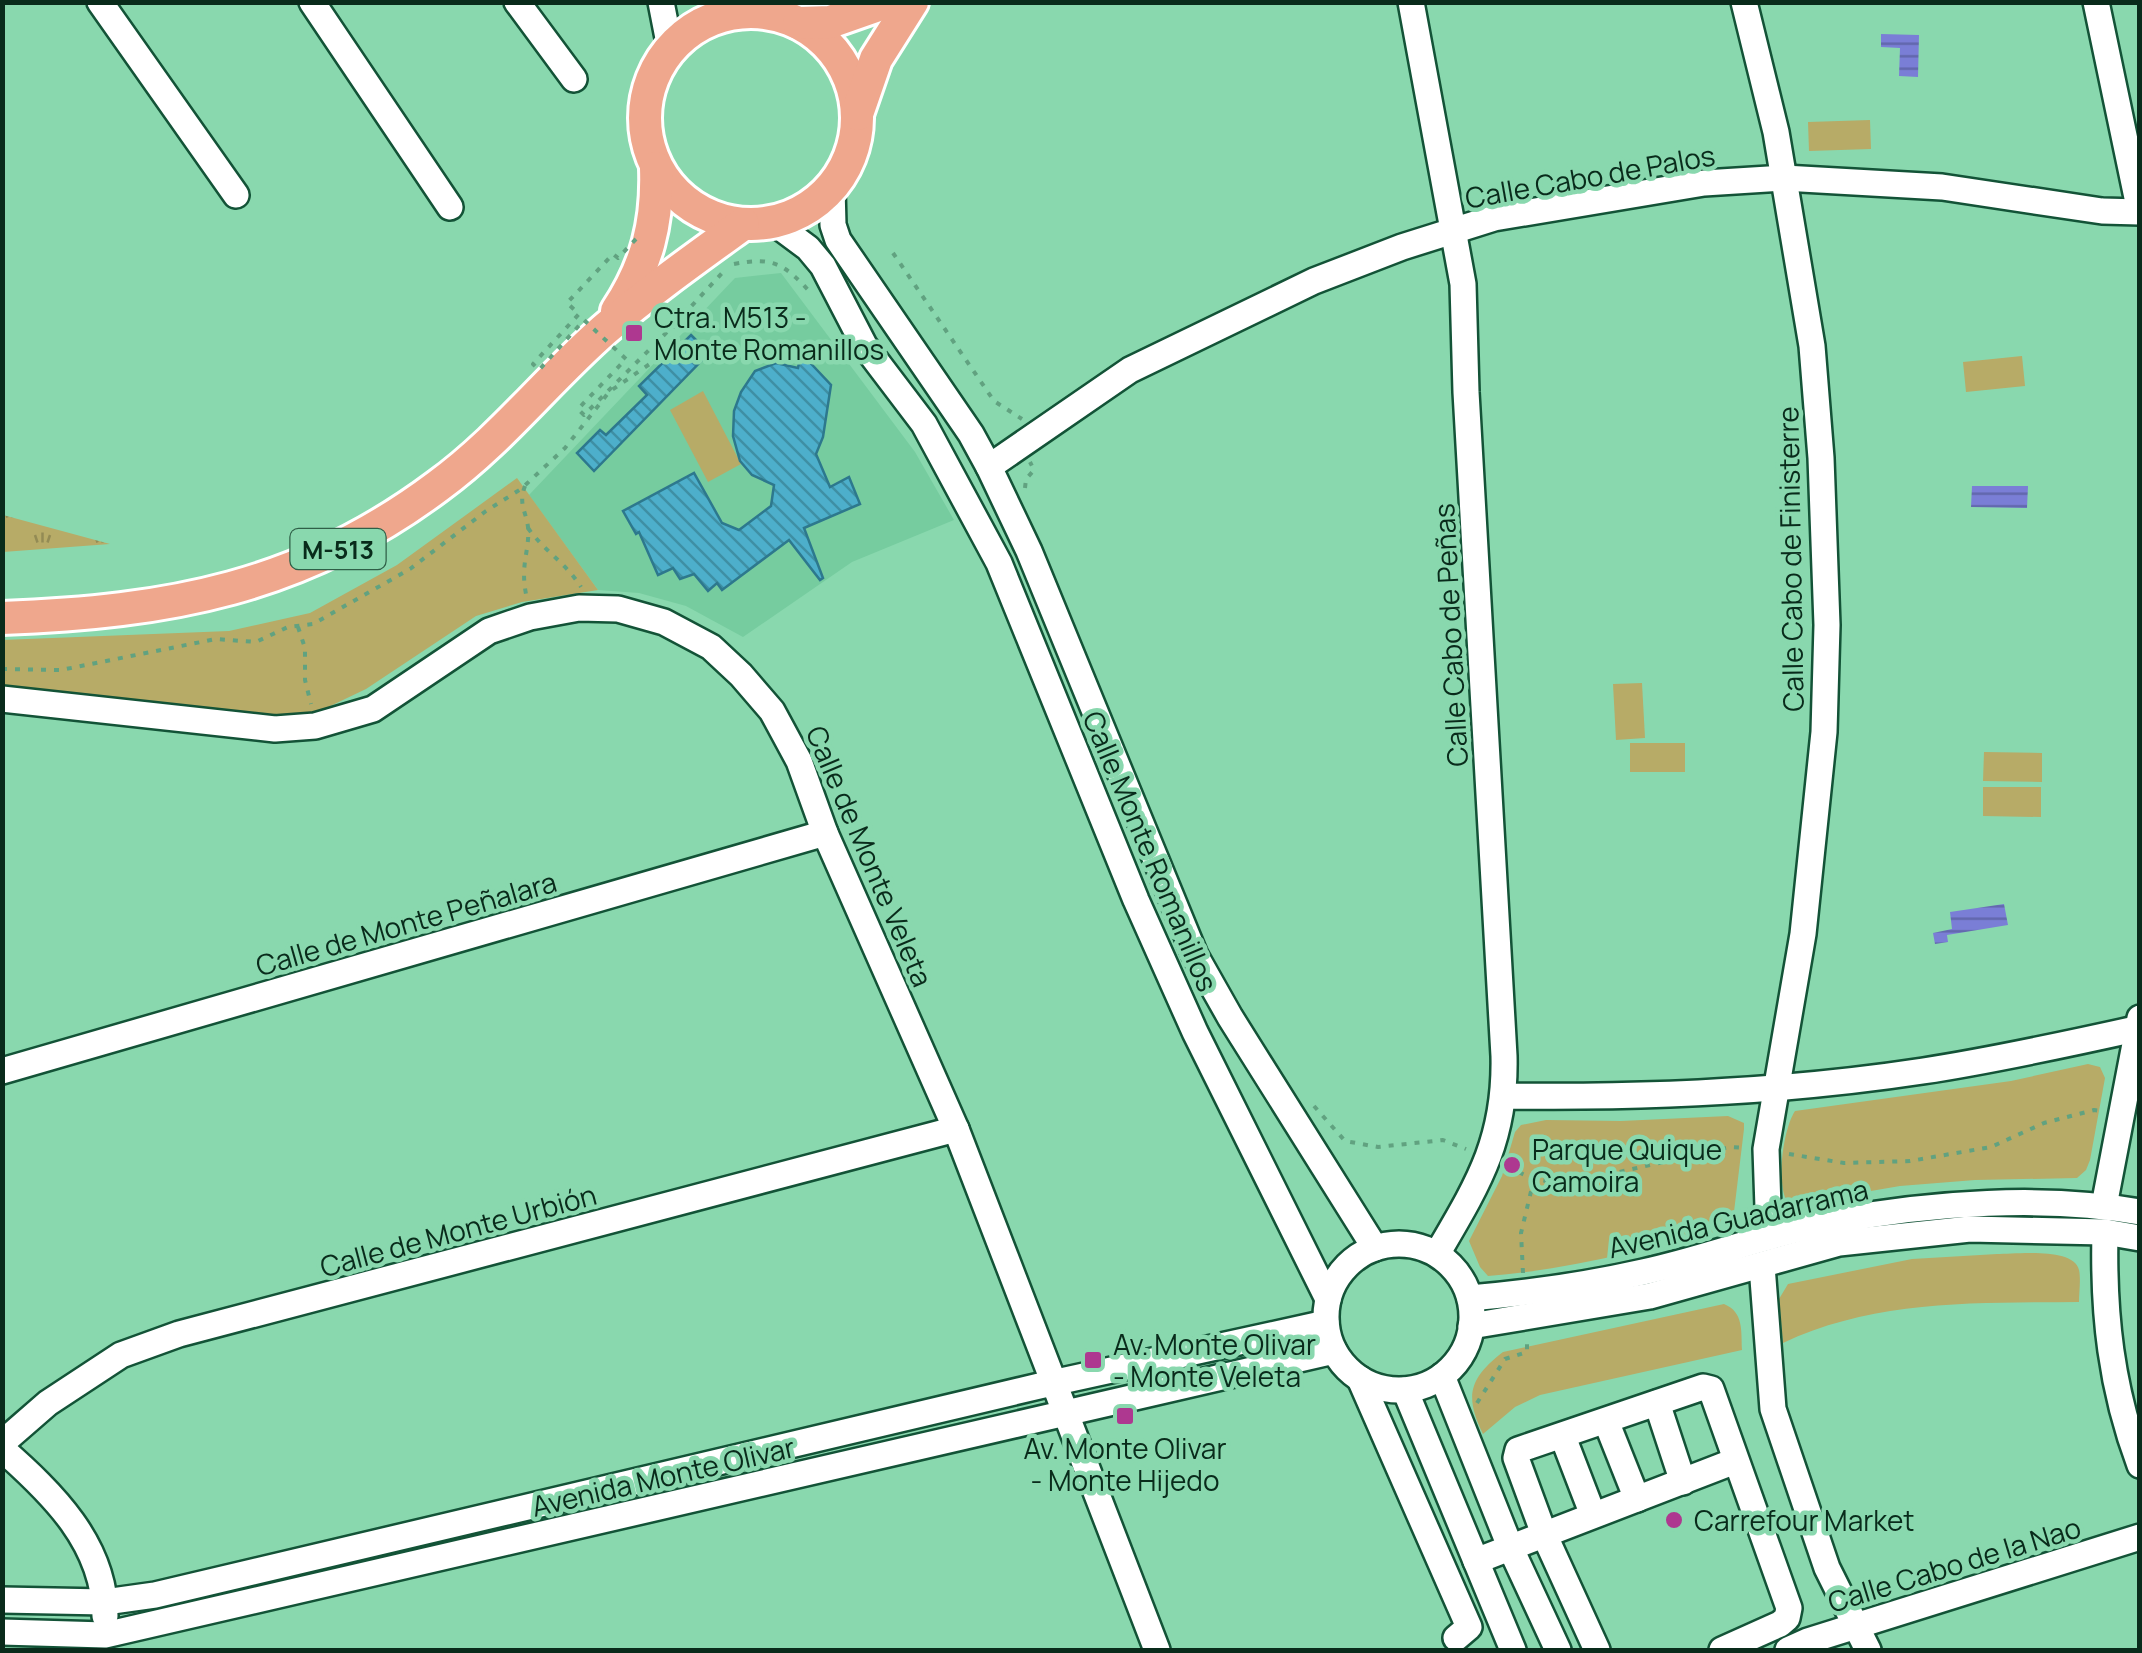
<svg xmlns="http://www.w3.org/2000/svg" width="2142" height="1653" viewBox="0 0 2142 1653" font-family="Manrope,sans-serif">
<style>
.built{fill:#76cc9f}
.grass{fill:url(#grass-tufts)}
.park{fill:#b7ab67}
.water{fill:url(#water-rules)}
.building{fill:url(#building-back-hatch);stroke:#2d788d;stroke-width:2.5}
.lines{fill:none;stroke-linecap:round;stroke-linejoin:round}
.minor-casing{stroke:#135337;stroke-width:30}
.major-casing{stroke:#fff;stroke-width:38}
.path{stroke:#61a280;stroke-width:4;stroke-dasharray:5 8;stroke-linecap:butt}
.minor{stroke:#fff;stroke-width:25}
.major{stroke:#efa78d;stroke-width:32}
.path-bridge{stroke:#61a280;stroke-width:4;stroke-dasharray:5 8;stroke-linecap:butt}
.poi-dot{fill:#ae3890;stroke:#89d8ae;stroke-width:4}
.labels{text-anchor:middle;dominant-baseline:central;stroke-width:9;stroke-linejoin:round;paint-order:stroke}
.shield{fill:#89d8ae;stroke:#2f5f47;stroke-width:2.5}
.shield-label{font-size:25px;font-weight:bold;fill:#092b1b}
.street-label{font-size:28px;fill:#092b1b;stroke:#89d8ae}
.poi-label{font-size:28px;fill:#092b1b;stroke:#89d8ae;text-anchor:start}
</style>
<defs>
<pattern id="grass-tufts" width="24" height="20" patternUnits="userSpaceOnUse" patternTransform="scale(2.5)"><rect width="24" height="20" fill="#b7ab67"/><path d="M3 7l-1-3M5 7V3M7 7l1-3M15 17l-1-3M17 17v-4M19 17l1-3" fill="none" stroke="#938b54"/></pattern>
<pattern id="water-rules" width="6" height="5" patternUnits="userSpaceOnUse" patternTransform="scale(2.5)"><rect width="6" height="5" fill="#7a7ed6"/><path d="M0 2.5h6" fill="none" stroke="#6267ad"/></pattern>
<pattern id="building-back-hatch" width="6" height="6" patternUnits="userSpaceOnUse" patternTransform="scale(2.5)"><rect width="6" height="6" fill="#4dafcb"/><path d="M-1 5l2 2M0 0l6 6M5-1l2 2" fill="none" stroke="#3e8fa4"/></pattern>
</defs>
<rect width="100%" height="100%" fill="#89d8ae"/>
<polygon class="built" points="781,273 915,452 954,520 852,562 743,637 686,606 639,593 598,590 529,495 735,278"/>
<polygon class="grass" points="3,515 110,544 3,552"/>
<g class="park">
<polygon points="1870,120 1871,149 1809,151 1808,122"/>
<polygon points="2022,356 2025,386 1966,392 1963,362"/>
<polygon points="703,391 741,464 708,482 670,410"/>
<polygon points="517,478 598,590 522,602 476,616 366,689 322,710 276,718 102,702 3,685 2,640 229,631 310,613 397,565"/>
<polygon points="1642,683 1645,738 1616,740 1613,684"/>
<rect x="1630" y="743" width="55" height="29"/>
<polygon points="1984,752 2042,753 2042,782 1983,781"/>
<polygon points="1983,787 2041,787 2041,817 1983,816"/>
<path d="M2088,1064L2100,1067L2105,1078L2090,1160L2086,1170L2077,1178L1975,1180L1900,1186L1789,1205C1775,1187 1783,1129 1795,1111L2011,1081Z"/>
<path d="M1728,1116L1744,1123V1129L1733,1220L1726,1229C1648,1248 1569,1270 1488,1276L1480,1267L1469,1241L1502,1176L1515,1132L1521,1125L1546,1120L1621,1121Z"/>
<path d="M1997,1254C2016,1254 2074,1247 2079,1270C2081,1279 2079,1292 2079,1302C1979,1303 1876,1299 1783,1343L1779,1299L1788,1284L1912,1259Z"/>
<path d="M1724,1304C1744,1312 1741,1331 1742,1350L1540,1395L1515,1407L1483,1434C1465,1397 1468,1379 1503,1352Z"/>
</g>
<g class="water">
<polygon points="1881,34 1919,35 1918,77 1899,76 1900,48 1881,47"/>
<polygon points="1972,486 2028,486 2027,508 1971,507"/>
<polygon points="2004,904 2008,925 1947,935 1948,942 1935,944 1933,933 1952,929 1950,912"/>
</g>
<g class="building">
<polygon points="691,335 709,353 594,471 577,453 600,430 606,435 647,395 639,386"/>
<polygon points="801,353 831,385 823,437 816,454 830,487 849,477 860,504 804,528 823,578 820,580 789,540 722,590 717,583 708,591 694,574 680,579 673,568 658,575 639,532 636,534 623,511 694,473 722,523 739,530 771,506 774,485 752,475 740,461 733,436 734,411 741,392 755,371 776,363 798,368"/>
</g>
<g class="lines">
<g class="minor-casing">
<g id="minor">
<polyline points="100,2 236,195"/>
<polyline points="312,2 450,207"/>
<polyline points="517,2 574,79"/>
<polyline points="661,2 670,48"/>
<polyline points="725,2 742,12"/>
<path d="M1411,2L1463,284L1466,392L1504,1056C1506,1140 1478,1184 1437,1254"/>
<polyline points="1744,2 1776,132 1812,346 1821,458 1827,625 1824,732 1803,934 1766,1149 1769,1237"/>
<polyline points="2096,2 2140,212"/>
<polyline points="832,187 833,225 838,240 971,434 989,467 1029,551 1195,955 1230,1017 1375,1248"/>
<polyline points="773,222 808,248 823,266 864,345 924,424 999,563 1136,900 1195,1032 1328,1299"/>
<polyline points="989,467 1130,370 1314,281 1402,247 1494,218 1704,183 1784,178 1942,187 2102,211 2140,212"/>
<polyline points="2,699 275,729 315,726 373,709 489,631 530,617 579,608 618,609 664,622 711,647 741,675 772,711 799,761 825,833 956,1129 1157,1650"/>
<polyline points="2,1071 825,833"/>
<path d="M1505,1096C1644,1098 1785,1092 1923,1071C1995,1060 2068,1044 2140,1028"/>
<polyline points="2104,1206 2140,1018"/>
<path d="M2105,1232C2103,1314 2111,1388 2140,1465"/>
<circle cx="1399" cy="1317" r="73"/>
<polyline points="1762,1266 1773,1409 1827,1568 1868,1650"/>
<path d="M1470,1298C1528,1293 1586,1285 1643,1272C1708,1258 1770,1233 1835,1221C1930,1203 2045,1195 2140,1212"/>
<polyline points="1471,1326 1650,1296 1839,1243 1970,1229 2105,1232 2140,1238"/>
<polyline points="1442,1376 1511,1549 1558,1650"/>
<polyline points="1360,1379 1469,1627 1456,1638"/>
<polyline points="1405,1390 1513,1650"/>
<polyline points="1657,1403 1683,1482"/>
<polyline points="1606,1421 1637,1499"/>
<polyline points="1563,1437 1593,1515"/>
<polyline points="2,1443 48,1403 121,1355 179,1334 956,1129"/>
<path d="M2,1449C52,1493 105,1544 105,1616"/>
<polyline points="1476,1561 1735,1461"/>
<polyline points="2,1600 105,1602 155,1595 1052,1383 1326,1323"/>
<polyline points="2,1632 105,1635 1334,1351"/>
<polyline points="1597,1650 1544,1534 1516,1458 1518,1450 1703,1387 1711,1389 1789,1608 1787,1618 1780,1624 1722,1650"/>
<polyline points="1788,1650 1808,1641 2140,1537"/>
</g>
</g>
<g class="major-casing">
<g id="major">
<circle cx="751" cy="118" r="106"/>
<polyline points="799,23 830,22 887,2"/>
<polyline points="857,114 876,59 912,2"/>
<path d="M617,311C647,266 658,222 656,168"/>
<path d="M2,618C168,612 302,588 438,486C500,441 547,380 604,330C648,292 696,258 743,224"/>
</g>
</g>
<g class="path">
<polyline points="893,253 994,401 1022,419"/>
<path d="M734,264C774,256 785,265 811,293"/>
<polyline points="674,325 723,272"/>
<path d="M525,486C518,504 526,511 528,527C530,550 520,564 526,594"/>
<polyline points="1025,488 1026,479 1034,470 1030,462"/>
<path d="M528,528C543,550 566,563 581,587"/>
<polyline points="298,627 305,648 305,680 311,704"/>
<polyline points="2,669 61,670 216,639 256,642 288,627 313,624 410,569 486,511 521,489 565,448 609,392 670,350 675,324"/>
<polyline points="1314,1106 1345,1141 1378,1147 1443,1140 1466,1149"/>
<polyline points="1789,1154 1844,1163 1910,1161 1991,1147 2044,1123 2094,1110 2101,1111"/>
<polyline points="1507,1167 1534,1179 1566,1184 1730,1147 1745,1148"/>
<polyline points="1523,1273 1521,1233 1534,1179"/>
<polyline points="1477,1403 1505,1359 1527,1352 1527,1337"/>
</g>
<use href="#minor" class="minor"/>
<use href="#major" class="major"/>
<polyline class="path-bridge" points="636,239 618,258 613,254 567,303 579,314 533,364 539,370 584,320 626,359 578,409 584,415 674,325"/>
</g>
<g class="poi-dot">
<rect x="624" y="323" width="20" height="20" rx="5"/>
<circle cx="1512" cy="1165" r="10"/>
<rect x="1083" y="1350" width="20" height="20" rx="5"/>
<rect x="1115" y="1406" width="20" height="20" rx="5"/>
<circle cx="1674" cy="1520" r="10"/>
</g>
<g class="labels">
<rect class="shield" x="290.5" y="529" width="95" height="40" rx="8"/>
<g class="shield-label">
<text x="338" y="549">M-513</text>
</g>
<g class="street-label">
<text transform="translate(1590 176) rotate(-10)">Calle Cabo de Palos</text>
<text transform="translate(1790 559) rotate(-91)">Calle Cabo de Finisterre</text>
<text transform="translate(1450 635) rotate(-93)">Calle Cabo de Peñas</text>
<text transform="translate(1151 851) rotate(67)">Calle Monte Romanillos</text>
<text transform="translate(870 856) rotate(67)">Calle de Monte Veleta</text>
<text transform="translate(406 923) rotate(-16)">Calle de Monte Peñalara</text>
<text transform="translate(1738 1218) rotate(-13)">Avenida Guadarrama</text>
<text transform="translate(458 1230) rotate(-15)">Calle de Monte Urbión</text>
<text transform="translate(663 1476) rotate(-13)">Avenida Monte Olivar</text>
<text transform="translate(1954 1564) rotate(-17)">Calle Cabo de la Nao</text>
</g>
<g class="poi-label">
<text x="654" y="317">Ctra. M513 -<tspan x="654" dy="32">Monte Romanillos</tspan></text>
<text x="1532" y="1149">Parque Quique<tspan x="1532" dy="32">Camoira</tspan></text>
<text x="1113" y="1344">Av. Monte Olivar<tspan x="1113" dy="32">- Monte Veleta</tspan></text>
<text x="1125" y="1448" text-anchor="middle">Av. Monte Olivar<tspan x="1125" dy="32">- Monte Hijedo</tspan></text>
<text x="1694" y="1520">Carrefour Market</text>
</g>
</g>
<rect width="2142" height="1653" fill="none" stroke="#092b1b" stroke-width="10"/>
</svg>
